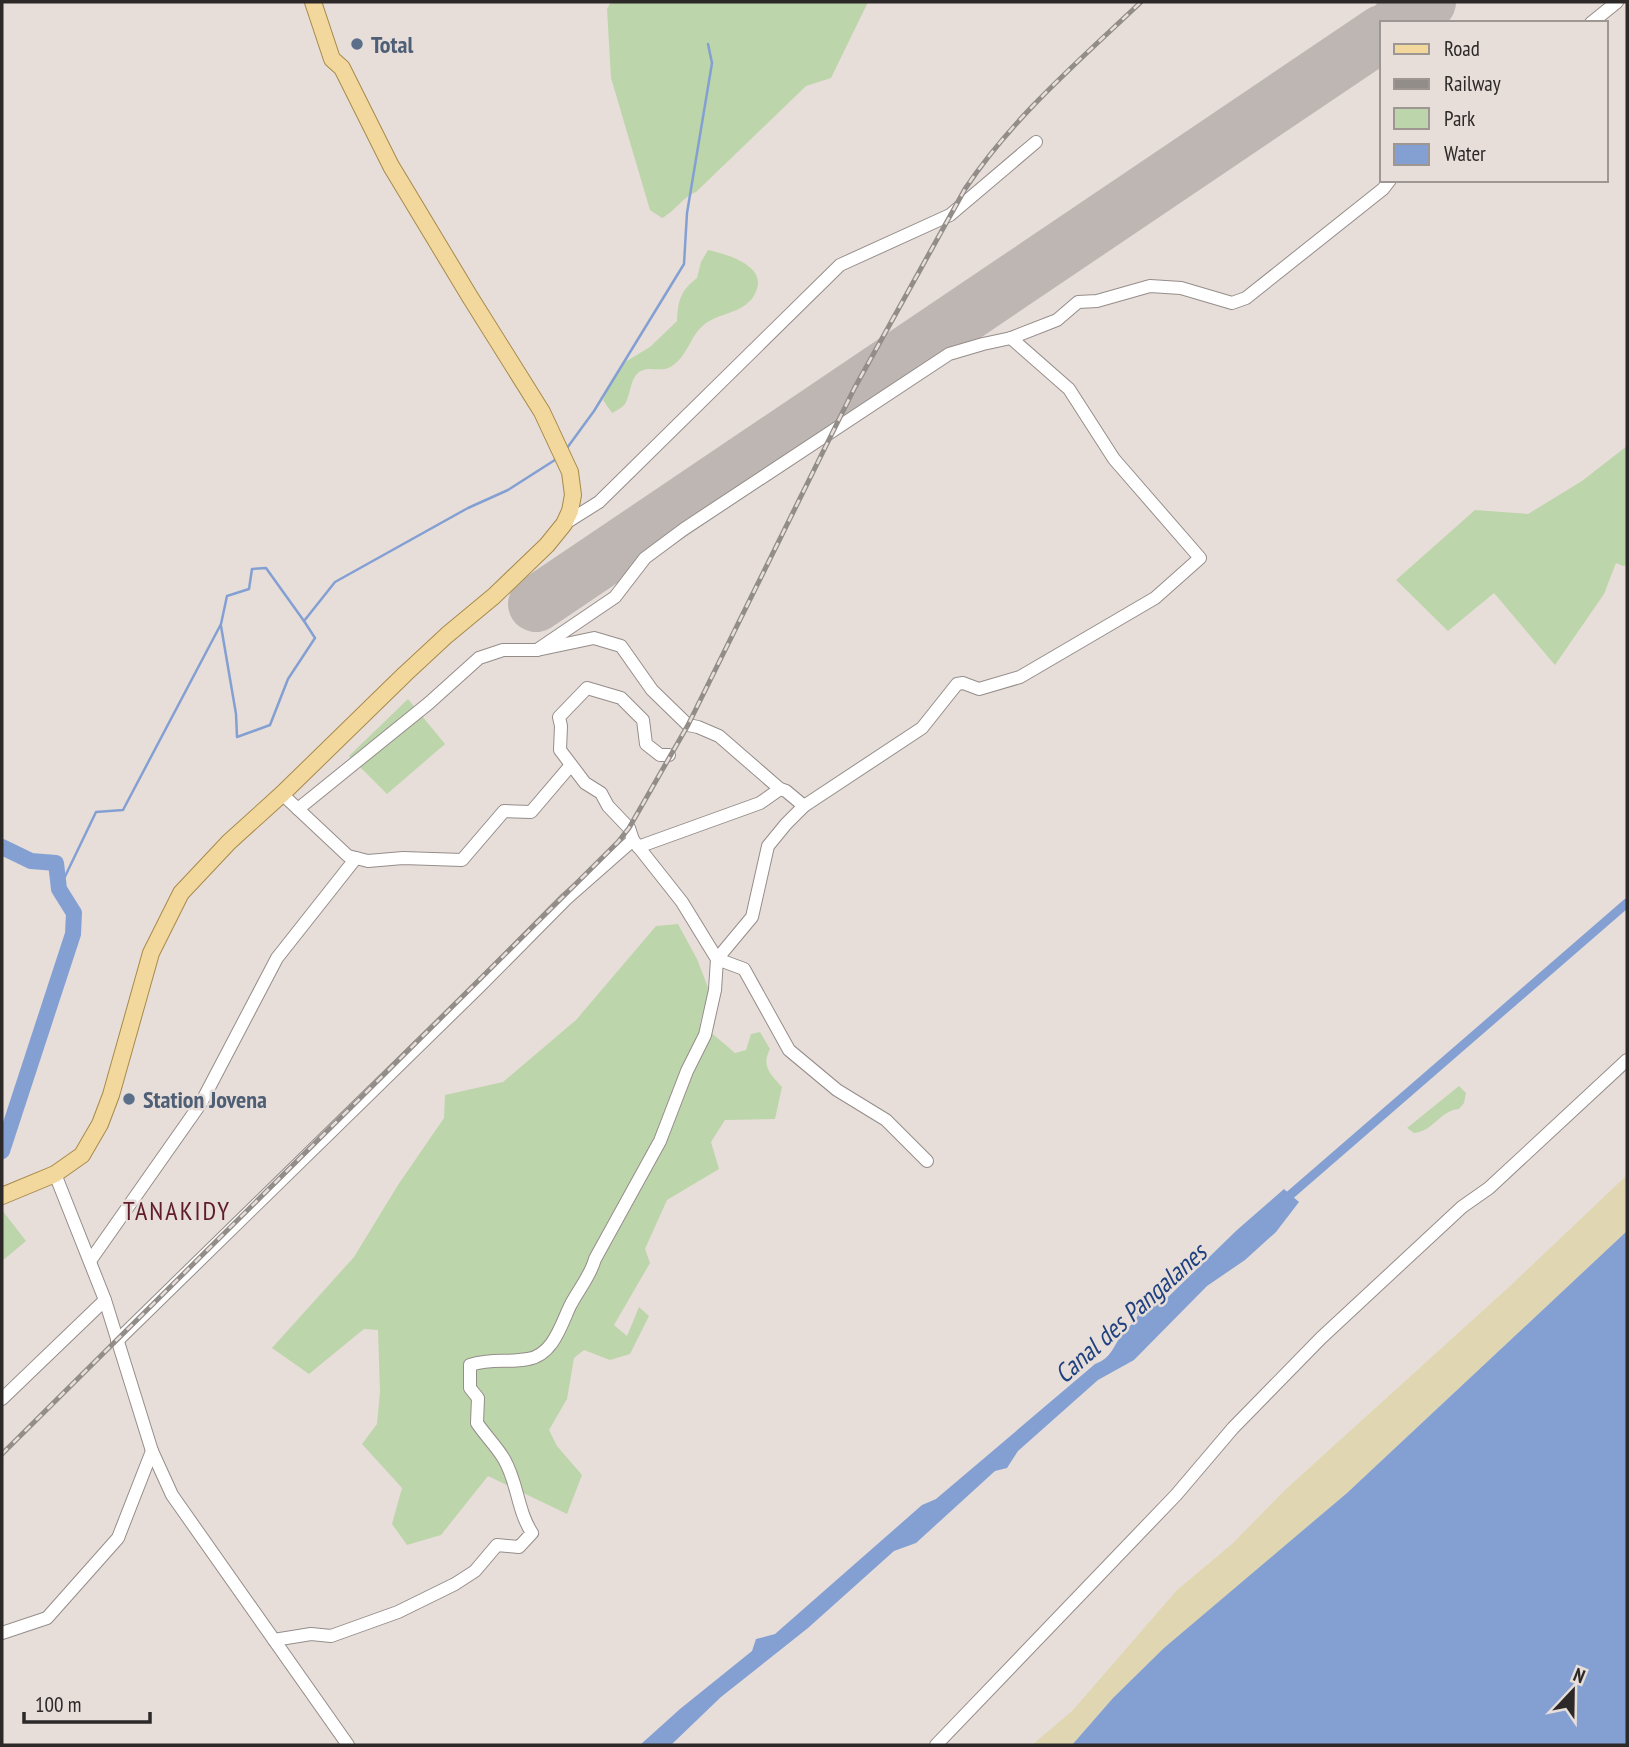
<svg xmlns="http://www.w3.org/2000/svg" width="1629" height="1747" viewBox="0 0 1629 1747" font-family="'PT Sans Narrow',sans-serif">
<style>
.green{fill:#bdd5aa}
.sand{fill:#e0d7b2}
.water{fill:#84a0d3}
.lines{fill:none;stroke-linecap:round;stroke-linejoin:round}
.stream{stroke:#84a0d3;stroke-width:2.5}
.canal{stroke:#84a0d3;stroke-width:9}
.river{stroke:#84a0d3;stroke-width:16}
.runway{stroke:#bdb6b2;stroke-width:56}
.minor-casing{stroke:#958d8a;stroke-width:14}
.major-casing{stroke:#a78a4a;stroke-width:18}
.minor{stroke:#fff;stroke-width:12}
.major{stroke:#f2d89d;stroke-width:16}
.rail-casing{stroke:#938d8a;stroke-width:5}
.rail{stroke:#e7deda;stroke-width:2.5;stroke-dasharray:8;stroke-linecap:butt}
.service-dot{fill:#5c6f8a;stroke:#e7deda;stroke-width:2.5}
.labels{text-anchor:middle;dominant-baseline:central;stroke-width:5;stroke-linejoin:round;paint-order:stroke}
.service-label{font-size:24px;font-weight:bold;fill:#4e5e75;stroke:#e7deda;text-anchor:start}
.neighbourhood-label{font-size:26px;letter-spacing:2px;fill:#611c2a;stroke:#e7deda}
.water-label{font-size:26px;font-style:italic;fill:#20417f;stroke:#e7deda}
</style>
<rect width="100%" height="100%" fill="#e7deda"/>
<g class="green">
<path d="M611,2H868L831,78L806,86L696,192C680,199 677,210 662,218L650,210L611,78L607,9Z"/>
<path d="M708,250C726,254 765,265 757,289C754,297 751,301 744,306C732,314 716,315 705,324C690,335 688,356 672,366C662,373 650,366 641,371C630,376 631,395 625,404C622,408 616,411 612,413L603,400L612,379L625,362L650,347L677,321C678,301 680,291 697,278L701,262Z"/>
<polygon points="1627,446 1627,565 1623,566 1616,563 1604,594 1555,665 1494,593 1448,631 1396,580 1475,510 1528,514 1582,481"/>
<polygon points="408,699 445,744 387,794 349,756"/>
<path d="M678,924L697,959L709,990L700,1023L735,1053L746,1050L751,1034L760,1032L770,1049C761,1066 770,1074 782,1087L775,1119L725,1120L711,1142L719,1169L667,1200L645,1249L650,1263L614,1325L627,1336L639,1307L649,1316L630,1354L610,1360L584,1350L574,1358L567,1399L549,1430L557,1446L582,1475L567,1514L488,1476L441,1535L407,1545L392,1524L402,1488L362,1444L377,1424L380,1392L378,1330L364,1329L309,1374L272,1348L354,1257L398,1185L444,1118L445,1095L503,1082L576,1020L656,926Z"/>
<path d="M1459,1086L1466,1093L1464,1103L1459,1109C1439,1111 1434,1131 1414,1133L1407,1128Z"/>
<polygon points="2,1210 26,1241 2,1261"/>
</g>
<polygon class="sand" points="1627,1175 1627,1231 1347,1493 1164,1649 1113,1698 1072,1745 1032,1745 1073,1710 1177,1590 1232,1544 1286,1489 1510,1286"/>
<g class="water">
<path d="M1284,1189L1299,1202L1276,1232L1245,1260L1207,1286L1134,1360L1098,1380L1018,1451L1007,1468L995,1471L916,1543L894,1551L808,1628L721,1697L671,1745H640L680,1709L752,1651L756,1639L775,1634L922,1505L936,1499L1095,1364C1112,1358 1113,1346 1123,1333C1129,1325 1133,1326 1138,1315L1131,1307C1143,1293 1152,1295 1168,1297L1237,1230Z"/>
<polygon points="1627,1231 1627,1745 1072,1745 1113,1698 1164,1648 1347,1493"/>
</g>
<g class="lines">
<g class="stream">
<polyline points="567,448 594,411 684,264 687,213 712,63 708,44"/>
<polyline points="221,626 236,714 237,737 270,725 288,679 315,638 304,621"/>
<polyline points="59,889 96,812 123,810 221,624 227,596 249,589 252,569 266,568 304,621 335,582 468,508 508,490 558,458"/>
</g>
<polyline class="canal" points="1282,1202 1627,903"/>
<polyline class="river" points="2,847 31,861 56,863 59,889 74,913 73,934 2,1151"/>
<g class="runway">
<polyline points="1397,23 1428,2"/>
<polyline points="536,604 1382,33"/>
</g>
<g class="minor-casing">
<g id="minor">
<polyline points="1591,23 1617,2"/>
<polyline points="564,524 599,502 840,265 950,215 1036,142"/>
<polyline points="537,650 615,597 645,558 684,529 949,354 983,344 1011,338 1057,320 1078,302 1097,301 1150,286 1181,288 1232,303 1246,298 1383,189 1390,180"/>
<polyline points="282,794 348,856 368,861 403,858 462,860 504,811 531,812 571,765"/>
<polyline points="298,809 429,703 479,658 503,650 537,650 594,638 621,646 652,690 688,725 698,727 719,736 780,789 786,791 804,806"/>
<polyline points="638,847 760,803 780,789"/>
<polyline points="927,1161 886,1120 837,1090 789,1050 744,969 717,959 752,917 768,846 786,824 804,806 922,728 957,684 963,683 979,689 1020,677 1155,598 1200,558 1114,459 1069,389 1011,338"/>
<polyline points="55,1174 105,1300 152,1451 172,1495 348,1745"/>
<polyline points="90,1261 201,1103 277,958 356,858"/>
<polyline points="117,1341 480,986 566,899 633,840"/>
<polyline points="2,1399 105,1300"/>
<polyline points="2,1633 47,1618 118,1538 152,1451"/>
<path d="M274,1640L311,1634L331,1636L398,1612L455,1584L475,1571L497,1545L519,1547L532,1533C517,1510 518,1483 504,1459C497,1447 485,1435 477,1423L478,1398L470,1388V1365C492,1358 507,1363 528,1359C553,1355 561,1325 570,1306C578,1290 590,1277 595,1259L660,1141L687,1071L705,1035L715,990L717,959L682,902L633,840L629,828L608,806L601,793L585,783L560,750L561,726L559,717L587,688L621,698L643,720L646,744L660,755H669"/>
<polyline points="936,1745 1176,1495 1233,1428 1321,1338 1462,1207 1489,1188 1627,1060"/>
</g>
</g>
<g class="major-casing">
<polyline id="major" points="2,1196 55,1174 82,1155 100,1124 111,1095 151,953 181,893 229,842 282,794 405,674 447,635 494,596 547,545 564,524 570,511 573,495 570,472 542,412 470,297 391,166 342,68 332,59 313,2"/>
</g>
<use href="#minor" class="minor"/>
<use href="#major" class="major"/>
<g class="rail-casing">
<path id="rail" d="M2,1454L618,842L629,828L688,725L854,389L965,189C1013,117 1079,61 1141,2"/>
</g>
<use href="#rail" class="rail"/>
</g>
<g class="service-dot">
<circle cx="357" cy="44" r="7"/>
<circle cx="129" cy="1099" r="7"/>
</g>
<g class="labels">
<g class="service-label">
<text x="371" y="44">Total</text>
<text x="143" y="1099">Station Jovena</text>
</g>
<g class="neighbourhood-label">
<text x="177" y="1210">TANAKIDY</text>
</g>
<g class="water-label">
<text transform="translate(1130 1313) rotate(-42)">Canal des Pangalanes</text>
</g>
</g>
<rect width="1629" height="1747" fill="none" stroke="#2d2928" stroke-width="7"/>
<rect x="1380" y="21" width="228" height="161" fill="#e7deda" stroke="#9d9693" stroke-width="2"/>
<rect x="1394" y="44" width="35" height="10" fill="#f2d89d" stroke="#9d9693" stroke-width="2"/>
<text x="1444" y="56" font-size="21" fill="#2d2928">Road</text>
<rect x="1394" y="79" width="35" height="10" fill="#938d8a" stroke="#9d9693" stroke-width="2"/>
<text x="1444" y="91" font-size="21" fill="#2d2928">Railway</text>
<rect x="1394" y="108" width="35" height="21" fill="#bdd5aa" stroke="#9d9693" stroke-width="2"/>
<text x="1444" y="126" font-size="21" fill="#2d2928">Park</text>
<rect x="1394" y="144" width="35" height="21" fill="#84a0d3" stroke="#9d9693" stroke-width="2"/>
<text x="1444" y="161" font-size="21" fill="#2d2928">Water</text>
<g transform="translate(1573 1691) rotate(22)" stroke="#e7deda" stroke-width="5" paint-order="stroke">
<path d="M0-5L12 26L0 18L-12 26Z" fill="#2d2928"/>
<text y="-10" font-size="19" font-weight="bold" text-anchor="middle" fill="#2d2928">N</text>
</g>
<path d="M24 1712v10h126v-10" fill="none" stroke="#2d2928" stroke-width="3.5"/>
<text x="35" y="1712" font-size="21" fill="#2d2928" stroke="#e7deda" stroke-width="5" paint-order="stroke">100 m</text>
</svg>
